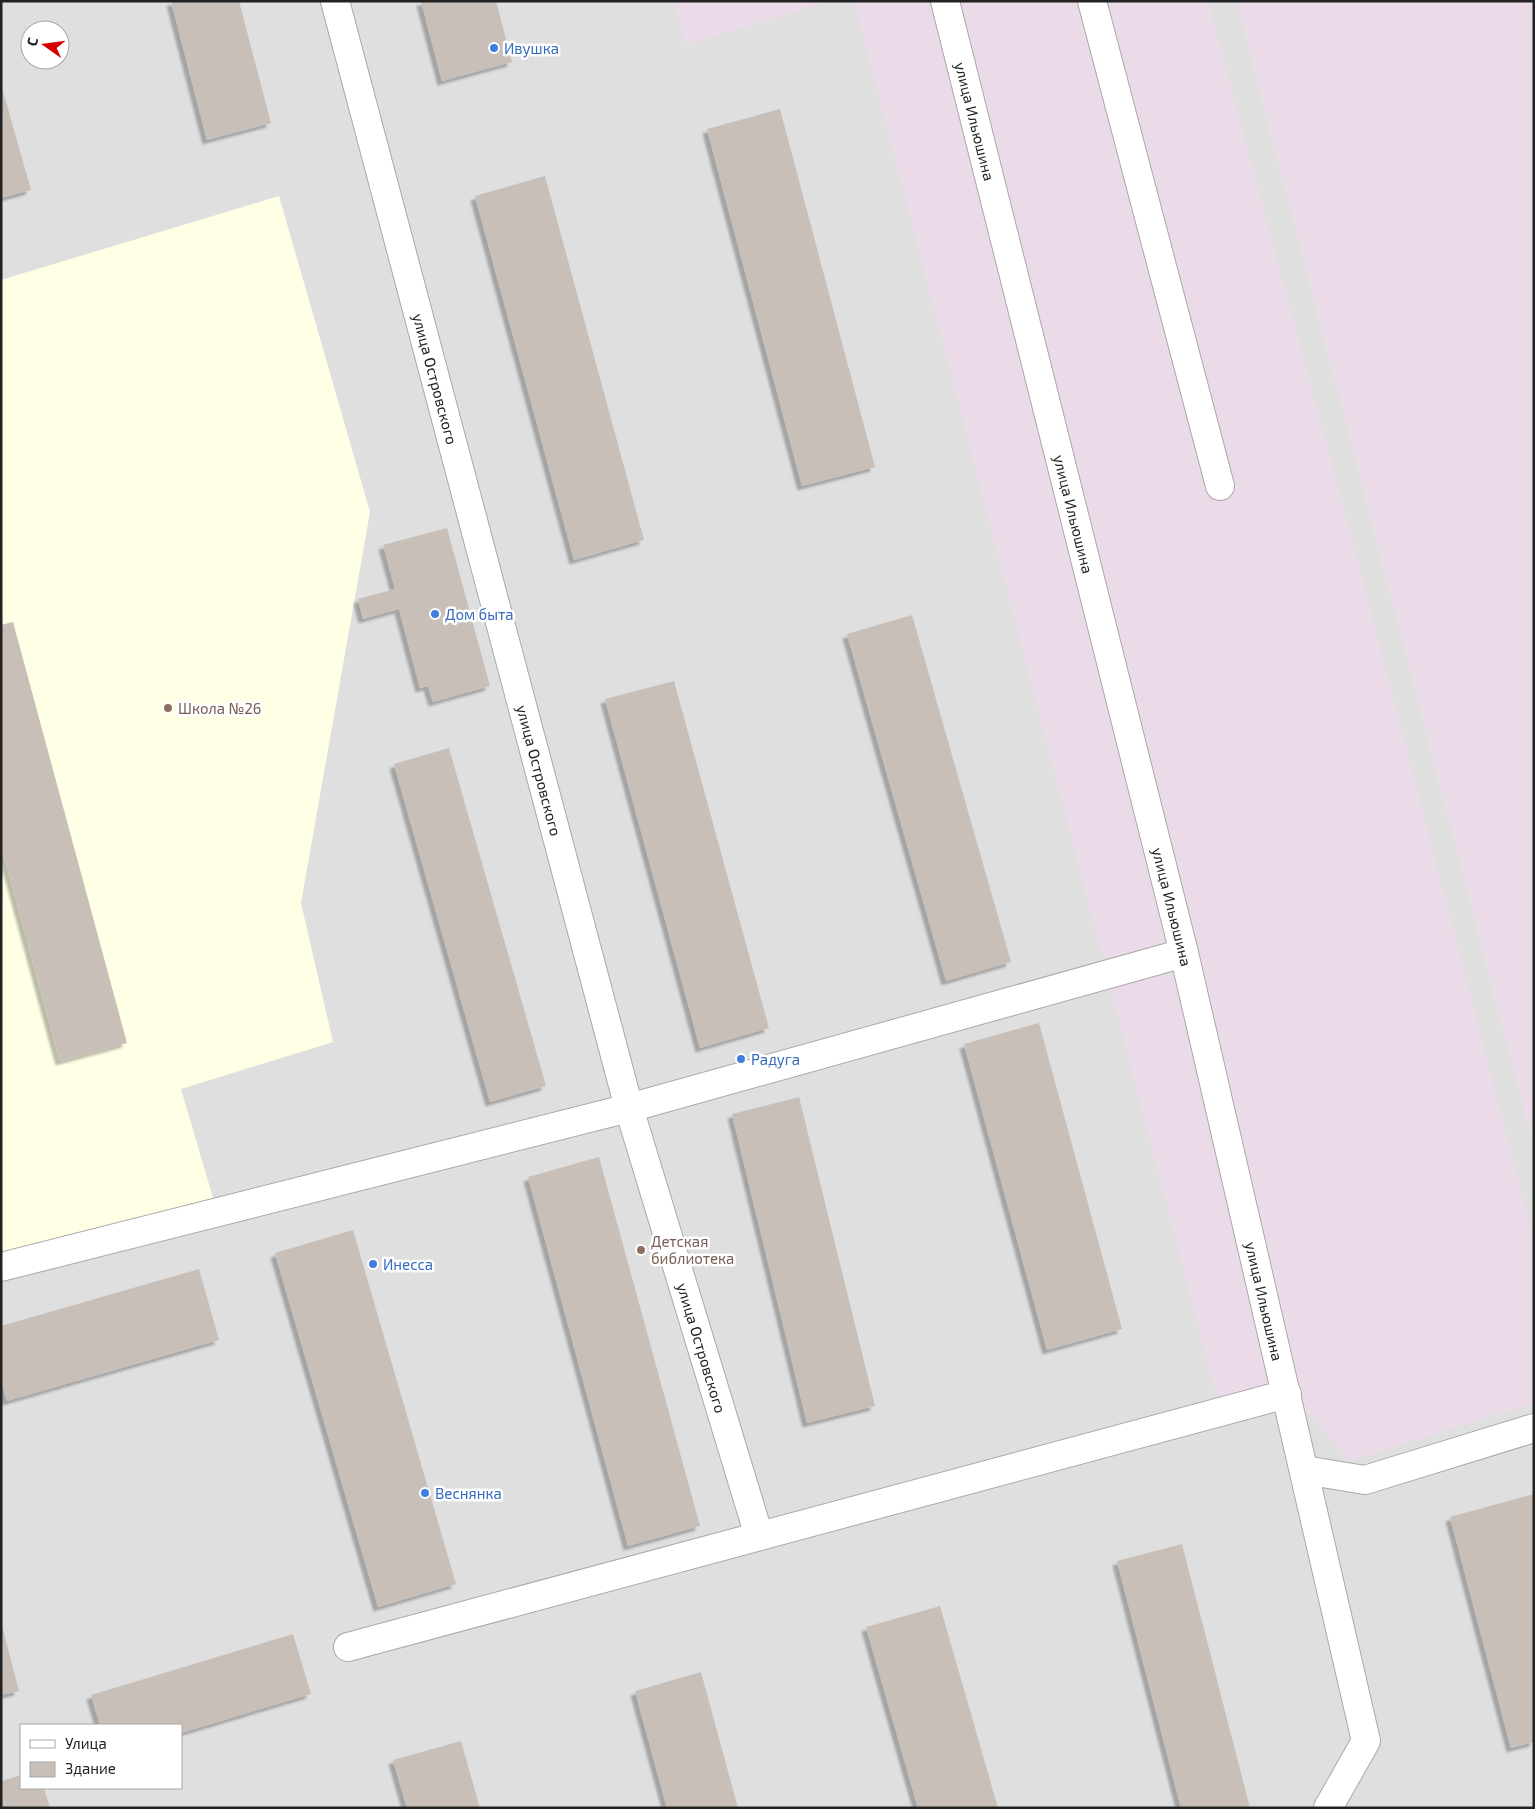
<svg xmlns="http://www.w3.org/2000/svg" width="1535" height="1809" viewBox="0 0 1535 1809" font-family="'Exo 2',sans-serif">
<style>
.residential{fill:#e0dfdf;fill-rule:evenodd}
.industrial{fill:#ebdbe8}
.education{fill:#ffffe5}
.building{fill:#c7bfb8;filter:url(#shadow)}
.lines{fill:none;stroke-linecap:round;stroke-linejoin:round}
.minor-casing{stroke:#a9a9a9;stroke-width:30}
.minor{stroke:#fff;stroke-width:28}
.shop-dot{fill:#3f7fe0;stroke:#fff;stroke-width:2}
.education-dot{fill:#8d6e63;stroke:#fff;stroke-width:2}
.labels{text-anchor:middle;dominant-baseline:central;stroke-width:5;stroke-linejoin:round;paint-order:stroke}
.shop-label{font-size:15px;fill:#366cbe;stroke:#fff;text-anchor:start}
.street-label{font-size:15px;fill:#222;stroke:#fff}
.education-label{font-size:15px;fill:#785e54;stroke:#fff;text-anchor:start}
</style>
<defs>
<filter id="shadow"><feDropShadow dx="-4.5" dy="4.5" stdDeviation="1" flood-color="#0004"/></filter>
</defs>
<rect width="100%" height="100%" fill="#f2efe9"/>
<path class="residential" d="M1,1H1237L1534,1146V1808H1ZM30,30H60V60H30ZM21,1725H181V1788H21Z"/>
<g class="industrial">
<polygon points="675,1 830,1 685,45"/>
<polygon points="854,1 1208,1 1362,577 1534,1241 1534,1403 1349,1461 1294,1393 1222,1418"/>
<polygon points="1237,1 1534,1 1534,1146"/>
</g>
<polygon class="education" points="279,196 370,512 301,903 333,1042 181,1089 213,1198 1,1255 1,280"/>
<g class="building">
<polygon points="171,1 239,1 271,123 207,140"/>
<polygon points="421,1 496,1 512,62 442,81"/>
<polygon points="1,84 31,190 1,198"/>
<polygon points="780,109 875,467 802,486 707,129"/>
<polygon points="545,176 644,540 574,560 475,196"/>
<polygon points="447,528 490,686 433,702 428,686 420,688 399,609 363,619 358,599 395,589 383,545"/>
<polygon points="912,615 1011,962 946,981 847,634"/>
<polygon points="13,622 127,1043 60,1061 1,844 1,625"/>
<polygon points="674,681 769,1028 700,1048 605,699"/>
<polygon points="449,748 546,1086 490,1102 394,764"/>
<polygon points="1039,1023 1122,1329 1047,1350 964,1044"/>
<polygon points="799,1097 875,1406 807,1423 732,1114"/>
<polygon points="599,1157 700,1526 628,1546 528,1177"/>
<polygon points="353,1230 456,1584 378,1607 275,1253"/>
<polygon points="199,1269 219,1340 7,1401 1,1381 1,1326"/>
<polygon points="1534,1494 1534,1742 1511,1748 1450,1517"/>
<polygon points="1182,1544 1250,1808 1181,1808 1117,1561"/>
<polygon points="940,1606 998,1808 918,1808 866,1627"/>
<polygon points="1,1622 19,1691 1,1695"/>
<polygon points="293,1634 311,1694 181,1733 181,1725 100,1725 91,1695"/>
<polygon points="701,1672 738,1808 667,1808 635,1691"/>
<polygon points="461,1741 480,1808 407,1808 393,1760"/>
<polygon points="21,1775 21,1788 44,1788 50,1808 1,1808 1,1781"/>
</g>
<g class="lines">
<g class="minor-casing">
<g id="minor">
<path id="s1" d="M335,1L629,1108L759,1536"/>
<path id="s2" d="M945,1L1184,953L1366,1741L1328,1808"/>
<polyline points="1092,1 1220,486"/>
<polyline points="1,1267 629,1108 1184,953"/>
<polyline points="1304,1470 1365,1480 1534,1428"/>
<polyline points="348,1647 1287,1394"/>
</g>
</g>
<use href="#minor" class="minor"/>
</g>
<g class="shop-dot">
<circle cx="494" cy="48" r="5"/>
<circle cx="435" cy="614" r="5"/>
<circle cx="741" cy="1059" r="5"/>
<circle cx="373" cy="1264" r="5"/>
<circle cx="425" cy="1493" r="5"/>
</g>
<g class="education-dot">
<circle cx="168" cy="708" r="5"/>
<circle cx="641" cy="1250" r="5"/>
</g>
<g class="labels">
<g class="shop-label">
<text x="504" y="48">Ивушка</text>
<text x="445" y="614">Дом быта</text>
<text x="751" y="1059">Радуга</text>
<text x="383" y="1264">Инесса</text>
<text x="435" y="1493">Веснянка</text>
</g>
<g class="street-label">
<text stroke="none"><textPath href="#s2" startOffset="124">улица Ильюшина</textPath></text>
<text stroke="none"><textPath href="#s1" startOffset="391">улица Островского</textPath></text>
<text stroke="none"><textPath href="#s2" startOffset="529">улица Ильюшина</textPath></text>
<text stroke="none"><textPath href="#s1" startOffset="796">улица Островского</textPath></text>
<text stroke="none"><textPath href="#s2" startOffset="934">улица Ильюшина</textPath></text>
<text stroke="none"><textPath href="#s2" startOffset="1339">улица Ильюшина</textPath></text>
<text stroke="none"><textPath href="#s1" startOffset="1396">улица Островского</textPath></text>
</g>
<g class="education-label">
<text x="178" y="708">Школа №26</text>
<text x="651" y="1241">Детская<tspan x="651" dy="17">библиотека</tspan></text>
</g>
</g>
<rect width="1535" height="1809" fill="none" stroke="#222222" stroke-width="5"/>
<rect x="20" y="1724" width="162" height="65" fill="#ffffff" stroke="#a7a7a7"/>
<rect x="30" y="1740" width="25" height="8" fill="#ffffff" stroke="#a7a7a7"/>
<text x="65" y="1749" font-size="15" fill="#222222">Улица</text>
<rect x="30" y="1762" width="25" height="15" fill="#c7bfb8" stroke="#a7a7a7"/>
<text x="65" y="1774" font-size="15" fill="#222222">Здание</text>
<g transform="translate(45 45) rotate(284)"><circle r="24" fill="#ffffff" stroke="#a7a7a7"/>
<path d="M0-4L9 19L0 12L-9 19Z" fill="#d40000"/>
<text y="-8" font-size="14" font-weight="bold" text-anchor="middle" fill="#222222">С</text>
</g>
</svg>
